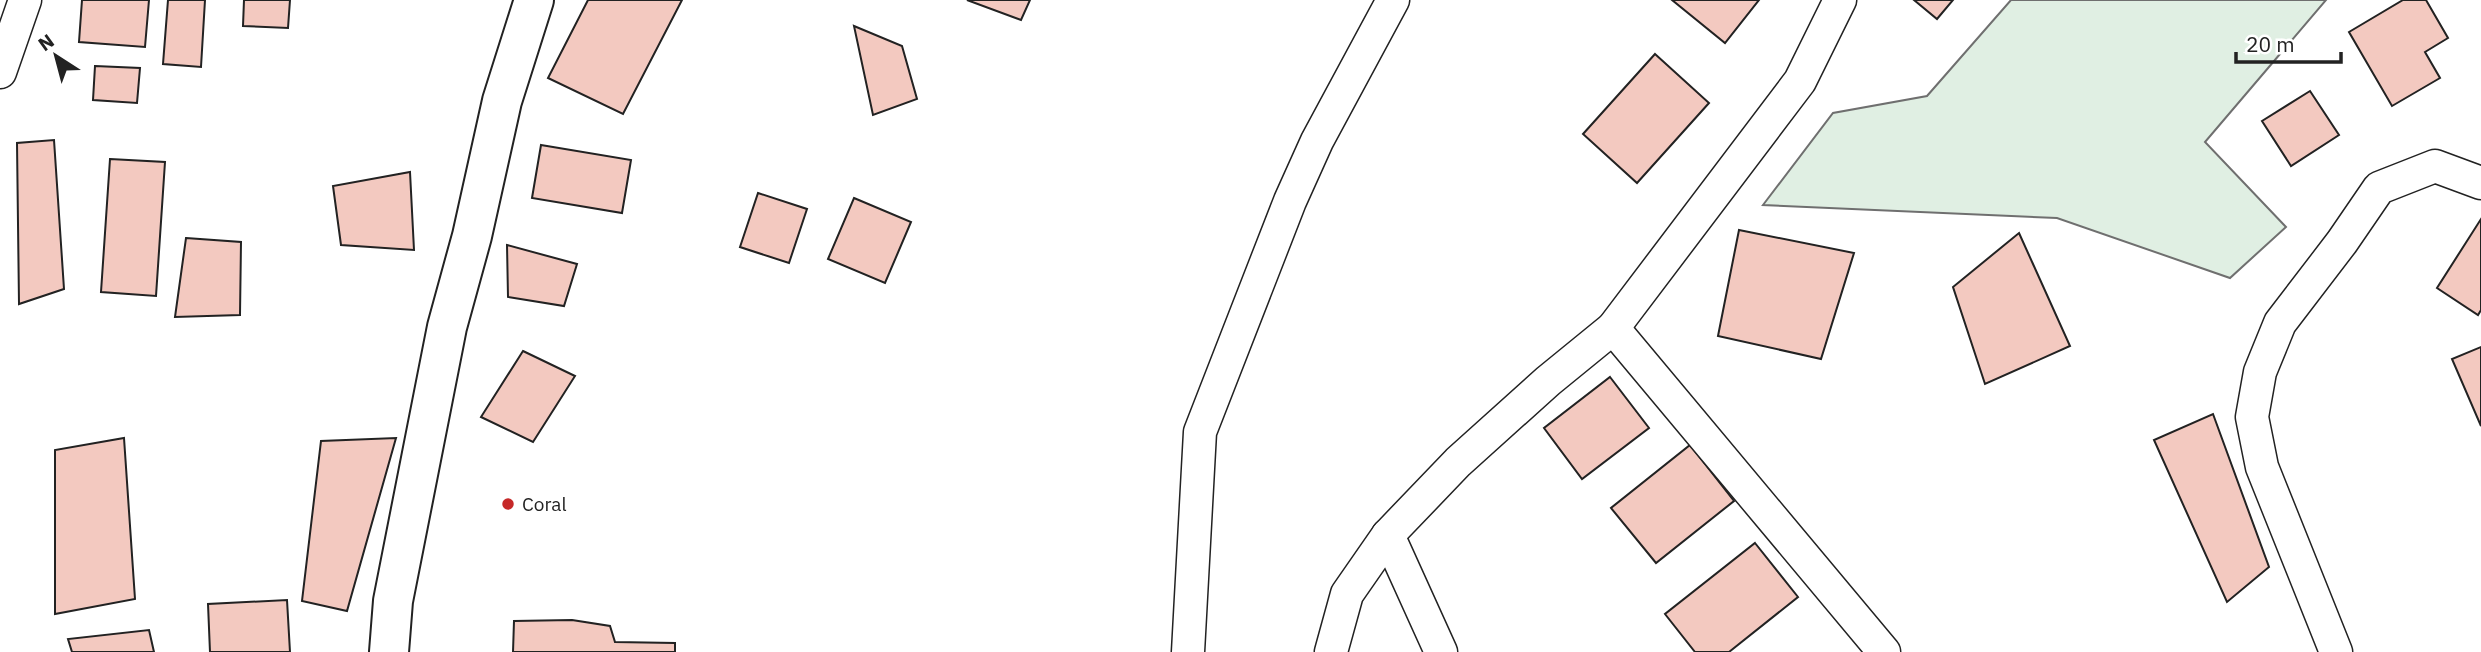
<svg xmlns="http://www.w3.org/2000/svg" width="2481" height="652" viewBox="0 0 2481 652" font-family="'IBM Plex Sans',sans-serif">
<style>
.green{fill:#e0efe3;stroke:#6f6f6f;stroke-width:2}
.building{fill:#f3c9c0;stroke:#222;stroke-width:2}
.lines{fill:none;stroke-linecap:round;stroke-linejoin:round}
.minor-casing{stroke:#222;stroke-width:35}
.tertiary-casing{stroke:#222;stroke-width:42}
.minor{stroke:#fff;stroke-width:32}
.tertiary{stroke:#fff;stroke-width:38}
.poi-dot{fill:#c62828;stroke:#fff;stroke-width:2.5}
.labels{text-anchor:middle;dominant-baseline:central;stroke-width:5;stroke-linejoin:round;paint-order:stroke}
.poi-label{font-size:19px;fill:#222;stroke:#fff;text-anchor:start}
</style>
<rect width="100%" height="100%" fill="#fff"/>
<polygon class="green" points="2011,0 2326,0 2205,142 2286,227 2230,278 2057,218 1763,205 1833,113 1927,96"/>
<g class="building">
<polygon points="82,0 149,0 145,47 79,42"/>
<polygon points="168,0 205,0 201,67 163,64"/>
<polygon points="244,0 290,0 288,28 243,26"/>
<polygon points="588,0 682,0 623,114 548,78"/>
<polygon points="967,0 1030,0 1021,20"/>
<polygon points="1672,0 1759,0 1725,43"/>
<polygon points="1914,0 1953,0 1937,19"/>
<polygon points="2403,0 2426,0 2448,38 2425,52 2440,78 2392,106 2349,32"/>
<polygon points="854,26 902,46 917,99 873,115"/>
<polygon points="1655,54 1709,103 1637,183 1583,134"/>
<polygon points="95,66 140,68 137,103 93,100"/>
<polygon points="2310,91 2339,135 2291,166 2262,121"/>
<polygon points="54,140 64,289 19,304 17,143"/>
<polygon points="541,145 631,160 622,213 532,198"/>
<polygon points="110,159 165,162 156,296 101,292"/>
<polygon points="410,172 414,250 341,245 333,186"/>
<polygon points="758,193 807,209 789,263 740,247"/>
<polygon points="854,198 911,222 885,283 828,259"/>
<polygon points="2481,219 2481,310 2478,315 2437,288"/>
<polygon points="1739,230 1854,253 1821,359 1718,336"/>
<polygon points="2019,233 2070,346 1985,384 1953,287"/>
<polygon points="186,238 241,242 240,315 175,317"/>
<polygon points="507,245 577,264 564,306 508,297"/>
<polygon points="2481,347 2481,426 2452,359"/>
<polygon points="523,351 575,376 533,442 481,417"/>
<polygon points="1610,377 1649,428 1582,479 1544,428"/>
<polygon points="2213,414 2269,567 2227,602 2154,440"/>
<polygon points="124,438 135,599 55,614 55,450"/>
<polygon points="396,438 347,611 302,601 321,441"/>
<polygon points="1690,445 1734,501 1656,563 1611,508"/>
<polygon points="1755,543 1798,597 1729,652 1695,652 1665,614"/>
<polygon points="287,600 290,652 210,652 208,604"/>
<polygon points="572,620 610,626 615,642 675,643 675,652 513,652 514,621"/>
<polygon points="149,630 154,652 72,652 68,639"/>
</g>
<g class="lines">
<g class="minor-casing">
<g id="minor">
<polyline points="0,72 25,0"/>
<polyline points="1613,328 1800,81 1840,0"/>
<polyline points="1388,535 1441,652"/>
<polyline points="1188,652 1200,432 1290,201 1317,141 1393,0"/>
<polyline points="1331,652 1347,594 1388,535 1458,462 1548,381 1613,328 1884,652"/>
<polyline points="2336,652 2262,467 2252,417 2260,372 2280,323 2342,242 2379,188 2435,166 2481,183"/>
</g>
</g>
<g class="tertiary-casing">
<polyline id="tertiary" points="389,652 393,601 447,327 472,236 502,101 534,0"/>
</g>
<use href="#minor" class="minor"/>
<use href="#tertiary" class="tertiary"/>
</g>
<circle class="poi-dot" cx="508" cy="504" r="7"/>
<g class="labels">
<g class="poi-label">
<text x="522" y="504">Coral</text>
</g>
</g>
<g transform="translate(56 56) rotate(324)" stroke="#ffffff" stroke-width="5" paint-order="stroke">
<path d="M0-5L12 26L0 18L-12 26Z" fill="#222222"/>
<text y="-10" font-size="19" font-weight="bold" text-anchor="middle" fill="#222222">N</text>
</g>
<path d="M2236 52v10h105v-10" fill="none" stroke="#222222" stroke-width="3.5"/>
<text x="2246" y="52" font-size="21" fill="#222222" stroke="#ffffff" stroke-width="5" paint-order="stroke">20 m</text>
</svg>
